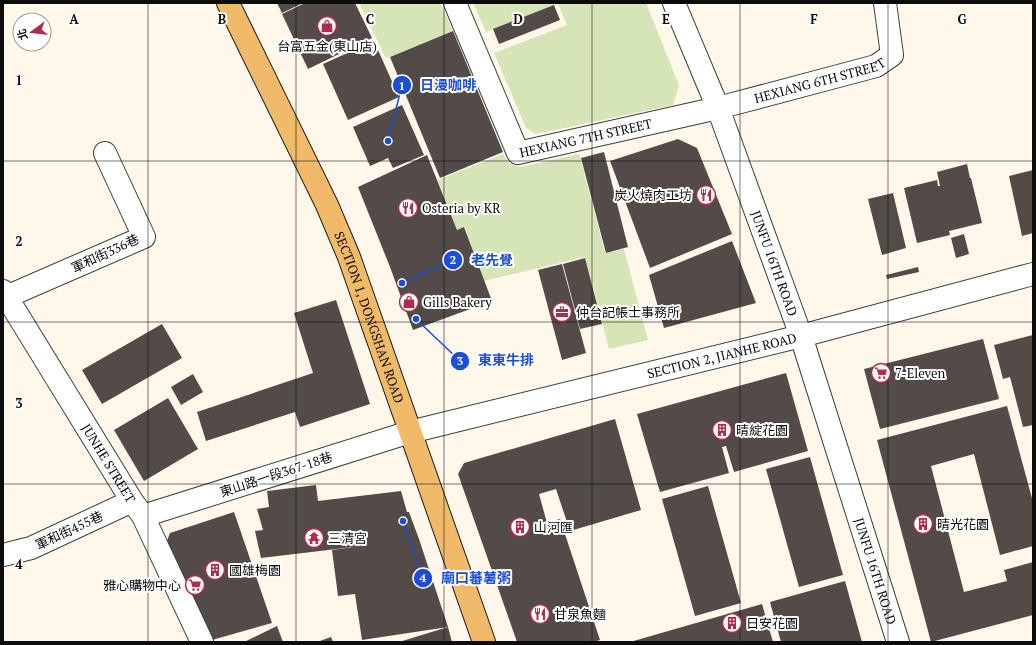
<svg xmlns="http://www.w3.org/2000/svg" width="1036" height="645" viewBox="0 0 1036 645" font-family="'PT Serif','Noto Sans TC',serif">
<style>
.green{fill:#d6e5b7}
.building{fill:#534b48}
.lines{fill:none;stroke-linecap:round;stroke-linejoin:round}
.minor-casing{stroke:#3e3e3e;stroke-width:24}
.major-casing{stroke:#1c1c1c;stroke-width:24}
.minor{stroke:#fff;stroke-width:22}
.major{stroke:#f0ba68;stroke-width:22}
.grid{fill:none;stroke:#0b0b0b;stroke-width:1;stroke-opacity:0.55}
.labels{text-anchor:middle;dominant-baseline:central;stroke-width:4;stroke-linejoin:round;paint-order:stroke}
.poi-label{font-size:13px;fill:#0b0b0b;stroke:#fff;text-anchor:start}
.street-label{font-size:13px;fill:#0b0b0b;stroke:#fff}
.grid-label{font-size:13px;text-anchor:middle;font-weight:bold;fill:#0b0b0b;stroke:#fff;stroke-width:4;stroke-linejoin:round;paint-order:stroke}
.leader{fill:none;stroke:#1d4ed8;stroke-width:1.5}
.callout-dot{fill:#1d4ed8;stroke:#fff;stroke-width:1.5}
.mark-label{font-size:12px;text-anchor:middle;font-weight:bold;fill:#fff}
.callout-label{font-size:14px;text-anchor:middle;font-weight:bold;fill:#1d4ed8;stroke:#fff;stroke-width:4;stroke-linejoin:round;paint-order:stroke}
</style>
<rect width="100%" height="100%" fill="#fef7ea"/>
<g class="green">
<polygon points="359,3 440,3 453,31 386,58"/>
<polygon points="473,3 646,3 679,85 673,105 536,134 526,128 494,53 567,25 558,4 486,32"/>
<polygon points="503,154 508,162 520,167 579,154 605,253 624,249 648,340 609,349 585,257 484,281 465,227 457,230 438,180"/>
</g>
<g class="building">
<polygon points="277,3 303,3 282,13"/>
<polygon points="305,3 355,3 372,38 308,69 282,14"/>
<polygon points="554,5 560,20 499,44 493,29"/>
<polygon points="453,31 503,152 440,178 390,57"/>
<polygon points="374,41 399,97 348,120 323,64"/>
<polygon points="402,105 424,155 393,168 388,158 370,166 353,127"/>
<polygon points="678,139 697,148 732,234 650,268 610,161"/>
<polygon points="604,152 628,247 606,253 581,158"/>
<polygon points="427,155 457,230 464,227 492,301 413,330 390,267 358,187"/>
<polygon points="967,164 970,178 971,178 982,223 949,231 950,235 917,243 904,188 937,180 938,186 940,186 937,172"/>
<polygon points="1033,170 1033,233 1022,236 1009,176"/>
<polygon points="893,193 906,248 882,255 868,199"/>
<polygon points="964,234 969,254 956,258 951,238"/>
<polygon points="732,241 756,303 664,328 649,275"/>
<polygon points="585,258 602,324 580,329 563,264"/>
<polygon points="562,264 586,353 562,360 538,270"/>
<polygon points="918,267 919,272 887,279 886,275"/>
<polygon points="336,300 370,404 300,427 295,412 206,441 197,412 313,373 294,313"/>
<polygon points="162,324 182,358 102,404 82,370"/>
<polygon points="1033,335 1033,425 1023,427 1010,377 1003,379 994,345"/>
<polygon points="983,339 999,399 880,429 864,369"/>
<polygon points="786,373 808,451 734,472 726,446 722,447 729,473 660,492 637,414"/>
<polygon points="193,374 203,392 181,405 171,387"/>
<polygon points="168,398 198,449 144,481 114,430"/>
<polygon points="1007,406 1033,502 1033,546 1000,555 974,454 931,466 964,592 1007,581 1004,570 1033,562 1033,615 931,642 877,440"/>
<polygon points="615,419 641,510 570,531 556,489 539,494 547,523 560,519 600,640 593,642 517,642 458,474 464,463"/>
<polygon points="810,457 843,575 799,587 766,469"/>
<polygon points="316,485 318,501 401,491 407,512 409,512 419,539 448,627 362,640 355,594 338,596 332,550 362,546 261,558 255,531 263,530 257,509 269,507 267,491"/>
<polygon points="708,486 741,603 695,616 662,499"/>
<polygon points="234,512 272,623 212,640 165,546 170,533"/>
<polygon points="845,581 862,642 781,642 770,602"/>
<polygon points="762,604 773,642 630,642"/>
<polygon points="277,626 283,642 244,642"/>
<polygon points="448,627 452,642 399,642"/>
<polygon points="331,637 333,642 317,642"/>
</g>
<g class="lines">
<g class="minor-casing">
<g id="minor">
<path id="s1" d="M455,3L518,153L718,108L876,66L892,55L885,3"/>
<path id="s2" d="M674,3L718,108L801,336L898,642"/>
<path id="s3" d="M3,291L132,501L143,516L202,642"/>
<polyline points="6,297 144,237 105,153"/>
<path id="s4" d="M143,516L410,432L801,336L1033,274"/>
<polyline points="3,555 31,548 132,501"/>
</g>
</g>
<g class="major-casing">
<g id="major">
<path id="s5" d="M228,3L327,205L349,257L484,642"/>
</g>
</g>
<use href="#minor" class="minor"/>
<use href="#major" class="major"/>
</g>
<path class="grid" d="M148,3V642M296,3V642M444,3V642M592,3V642M740,3V642M888,3V642M3,161H1033M3,322H1033M3,484H1033"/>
<defs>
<g id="shop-ring" transform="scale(1)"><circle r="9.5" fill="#fff" stroke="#b22c47" stroke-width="1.5"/><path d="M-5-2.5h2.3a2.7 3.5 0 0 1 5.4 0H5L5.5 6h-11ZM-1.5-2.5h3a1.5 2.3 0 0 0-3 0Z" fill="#b22c47"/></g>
<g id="restaurant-ring" transform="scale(1)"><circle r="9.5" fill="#fff" stroke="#b22c47" stroke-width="1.5"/><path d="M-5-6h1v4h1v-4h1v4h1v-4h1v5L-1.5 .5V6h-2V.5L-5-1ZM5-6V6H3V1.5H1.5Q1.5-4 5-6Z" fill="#b22c47"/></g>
<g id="office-ring" transform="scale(1)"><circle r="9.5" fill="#fff" stroke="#b22c47" stroke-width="1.5"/><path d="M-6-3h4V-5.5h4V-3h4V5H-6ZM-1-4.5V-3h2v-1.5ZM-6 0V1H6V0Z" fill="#b22c47"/></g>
<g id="supermarket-ring" transform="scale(1)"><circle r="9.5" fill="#fff" stroke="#b22c47" stroke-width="1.5"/><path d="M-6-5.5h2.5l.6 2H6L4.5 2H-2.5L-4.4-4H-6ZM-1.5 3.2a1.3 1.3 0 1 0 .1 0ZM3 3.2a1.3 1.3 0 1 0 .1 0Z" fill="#b22c47"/></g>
<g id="building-ring" transform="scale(1)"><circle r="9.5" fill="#fff" stroke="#b22c47" stroke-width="1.5"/><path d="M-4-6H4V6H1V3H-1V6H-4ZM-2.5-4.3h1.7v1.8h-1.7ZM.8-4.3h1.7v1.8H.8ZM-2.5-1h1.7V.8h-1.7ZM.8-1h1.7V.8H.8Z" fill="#b22c47"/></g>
<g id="temple-ring" transform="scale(1)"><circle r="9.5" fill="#fff" stroke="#b22c47" stroke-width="1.5"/><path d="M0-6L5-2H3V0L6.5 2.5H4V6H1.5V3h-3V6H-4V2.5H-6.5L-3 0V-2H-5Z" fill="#b22c47"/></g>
</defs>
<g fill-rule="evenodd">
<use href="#shop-ring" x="327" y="26"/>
<use href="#restaurant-ring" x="706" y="195"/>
<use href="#restaurant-ring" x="408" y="208"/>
<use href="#shop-ring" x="409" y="302"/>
<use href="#office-ring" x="562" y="312"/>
<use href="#supermarket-ring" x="881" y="373"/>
<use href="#building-ring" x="722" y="430"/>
<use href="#building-ring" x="923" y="524"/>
<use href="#building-ring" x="520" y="527"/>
<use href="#temple-ring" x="314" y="538"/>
<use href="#building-ring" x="215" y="570"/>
<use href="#supermarket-ring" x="195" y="585"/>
<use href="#restaurant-ring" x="540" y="614"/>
<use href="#building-ring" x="732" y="623"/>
</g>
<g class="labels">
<g class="poi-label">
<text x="327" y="46" text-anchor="middle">台富五金(東山店)</text>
<text x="692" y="195" text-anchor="end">炭火燒肉工坊</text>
<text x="422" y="208">Osteria by KR</text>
<text x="423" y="302">Gills Bakery</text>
<text x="576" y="312">仲台記帳士事務所</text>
<text x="895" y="373">7-Eleven</text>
<text x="736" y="430">晴綻花園</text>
<text x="937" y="524">晴光花園</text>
<text x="534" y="527">山河匯</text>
<text x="328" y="538">三清宮</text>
<text x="229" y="570">國雄梅園</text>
<text x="181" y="585" text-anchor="end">雅心購物中心</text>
<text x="554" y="614">甘泉魚麵</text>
<text x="746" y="623">日安花園</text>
</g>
<g class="street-label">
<text stroke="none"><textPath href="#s1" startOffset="473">HEXIANG 6TH STREET</textPath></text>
<text stroke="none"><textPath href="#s1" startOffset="232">HEXIANG 7TH STREET</textPath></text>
<text transform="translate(105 253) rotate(-25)">軍和街336巷</text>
<text stroke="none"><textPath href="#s2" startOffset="279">JUNFU 16TH ROAD</textPath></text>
<text stroke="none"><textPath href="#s5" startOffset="345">SECTION 1, DONGSHAN ROAD</textPath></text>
<text stroke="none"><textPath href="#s4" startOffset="601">SECTION 2, JIANHE ROAD</textPath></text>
<text stroke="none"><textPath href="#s3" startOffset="202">JUNHE STREET</textPath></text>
<text transform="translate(276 474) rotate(-18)">東山路一段367-18巷</text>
<text transform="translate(69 530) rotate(-25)">軍和街455巷</text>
<text stroke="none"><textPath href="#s2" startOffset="603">JUNFU 16TH ROAD</textPath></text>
</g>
</g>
<g class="grid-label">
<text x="74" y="24">A</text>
<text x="222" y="24">B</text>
<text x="370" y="24">C</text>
<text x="518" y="24">D</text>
<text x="666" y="24">E</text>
<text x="814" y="24">F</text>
<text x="962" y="24">G</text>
<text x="19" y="85">1</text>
<text x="19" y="246">2</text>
<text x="19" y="408">3</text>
<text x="19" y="569">4</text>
</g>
<path class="leader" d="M388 141L402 85M402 283L453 260M416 319L460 361M403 521L423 578"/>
<g class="callout-dot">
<circle cx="388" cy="141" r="4"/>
<circle cx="402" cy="283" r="4"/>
<circle cx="416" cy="319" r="4"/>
<circle cx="403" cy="521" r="4"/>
<circle cx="402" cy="85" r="10"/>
<circle cx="453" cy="260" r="10"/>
<circle cx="460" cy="361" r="10"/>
<circle cx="423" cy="578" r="10"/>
</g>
<g class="mark-label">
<text x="402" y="90">1</text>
<text x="453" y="264">2</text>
<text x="460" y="365">3</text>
<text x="423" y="582">4</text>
</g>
<g class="callout-label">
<text x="448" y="90">日漫咖啡</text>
<text x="492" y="265">老先覺</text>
<text x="506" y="365">東東牛排</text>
<text x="476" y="583">廟口蕃薯粥</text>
</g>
<rect width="1036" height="645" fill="none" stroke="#0b0b0b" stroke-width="8"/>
<g transform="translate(32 32) rotate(255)"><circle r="19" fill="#ffffff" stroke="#9d9d9d"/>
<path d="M0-3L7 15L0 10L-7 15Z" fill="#b22c47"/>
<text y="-6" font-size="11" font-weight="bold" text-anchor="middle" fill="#0b0b0b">北</text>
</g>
</svg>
